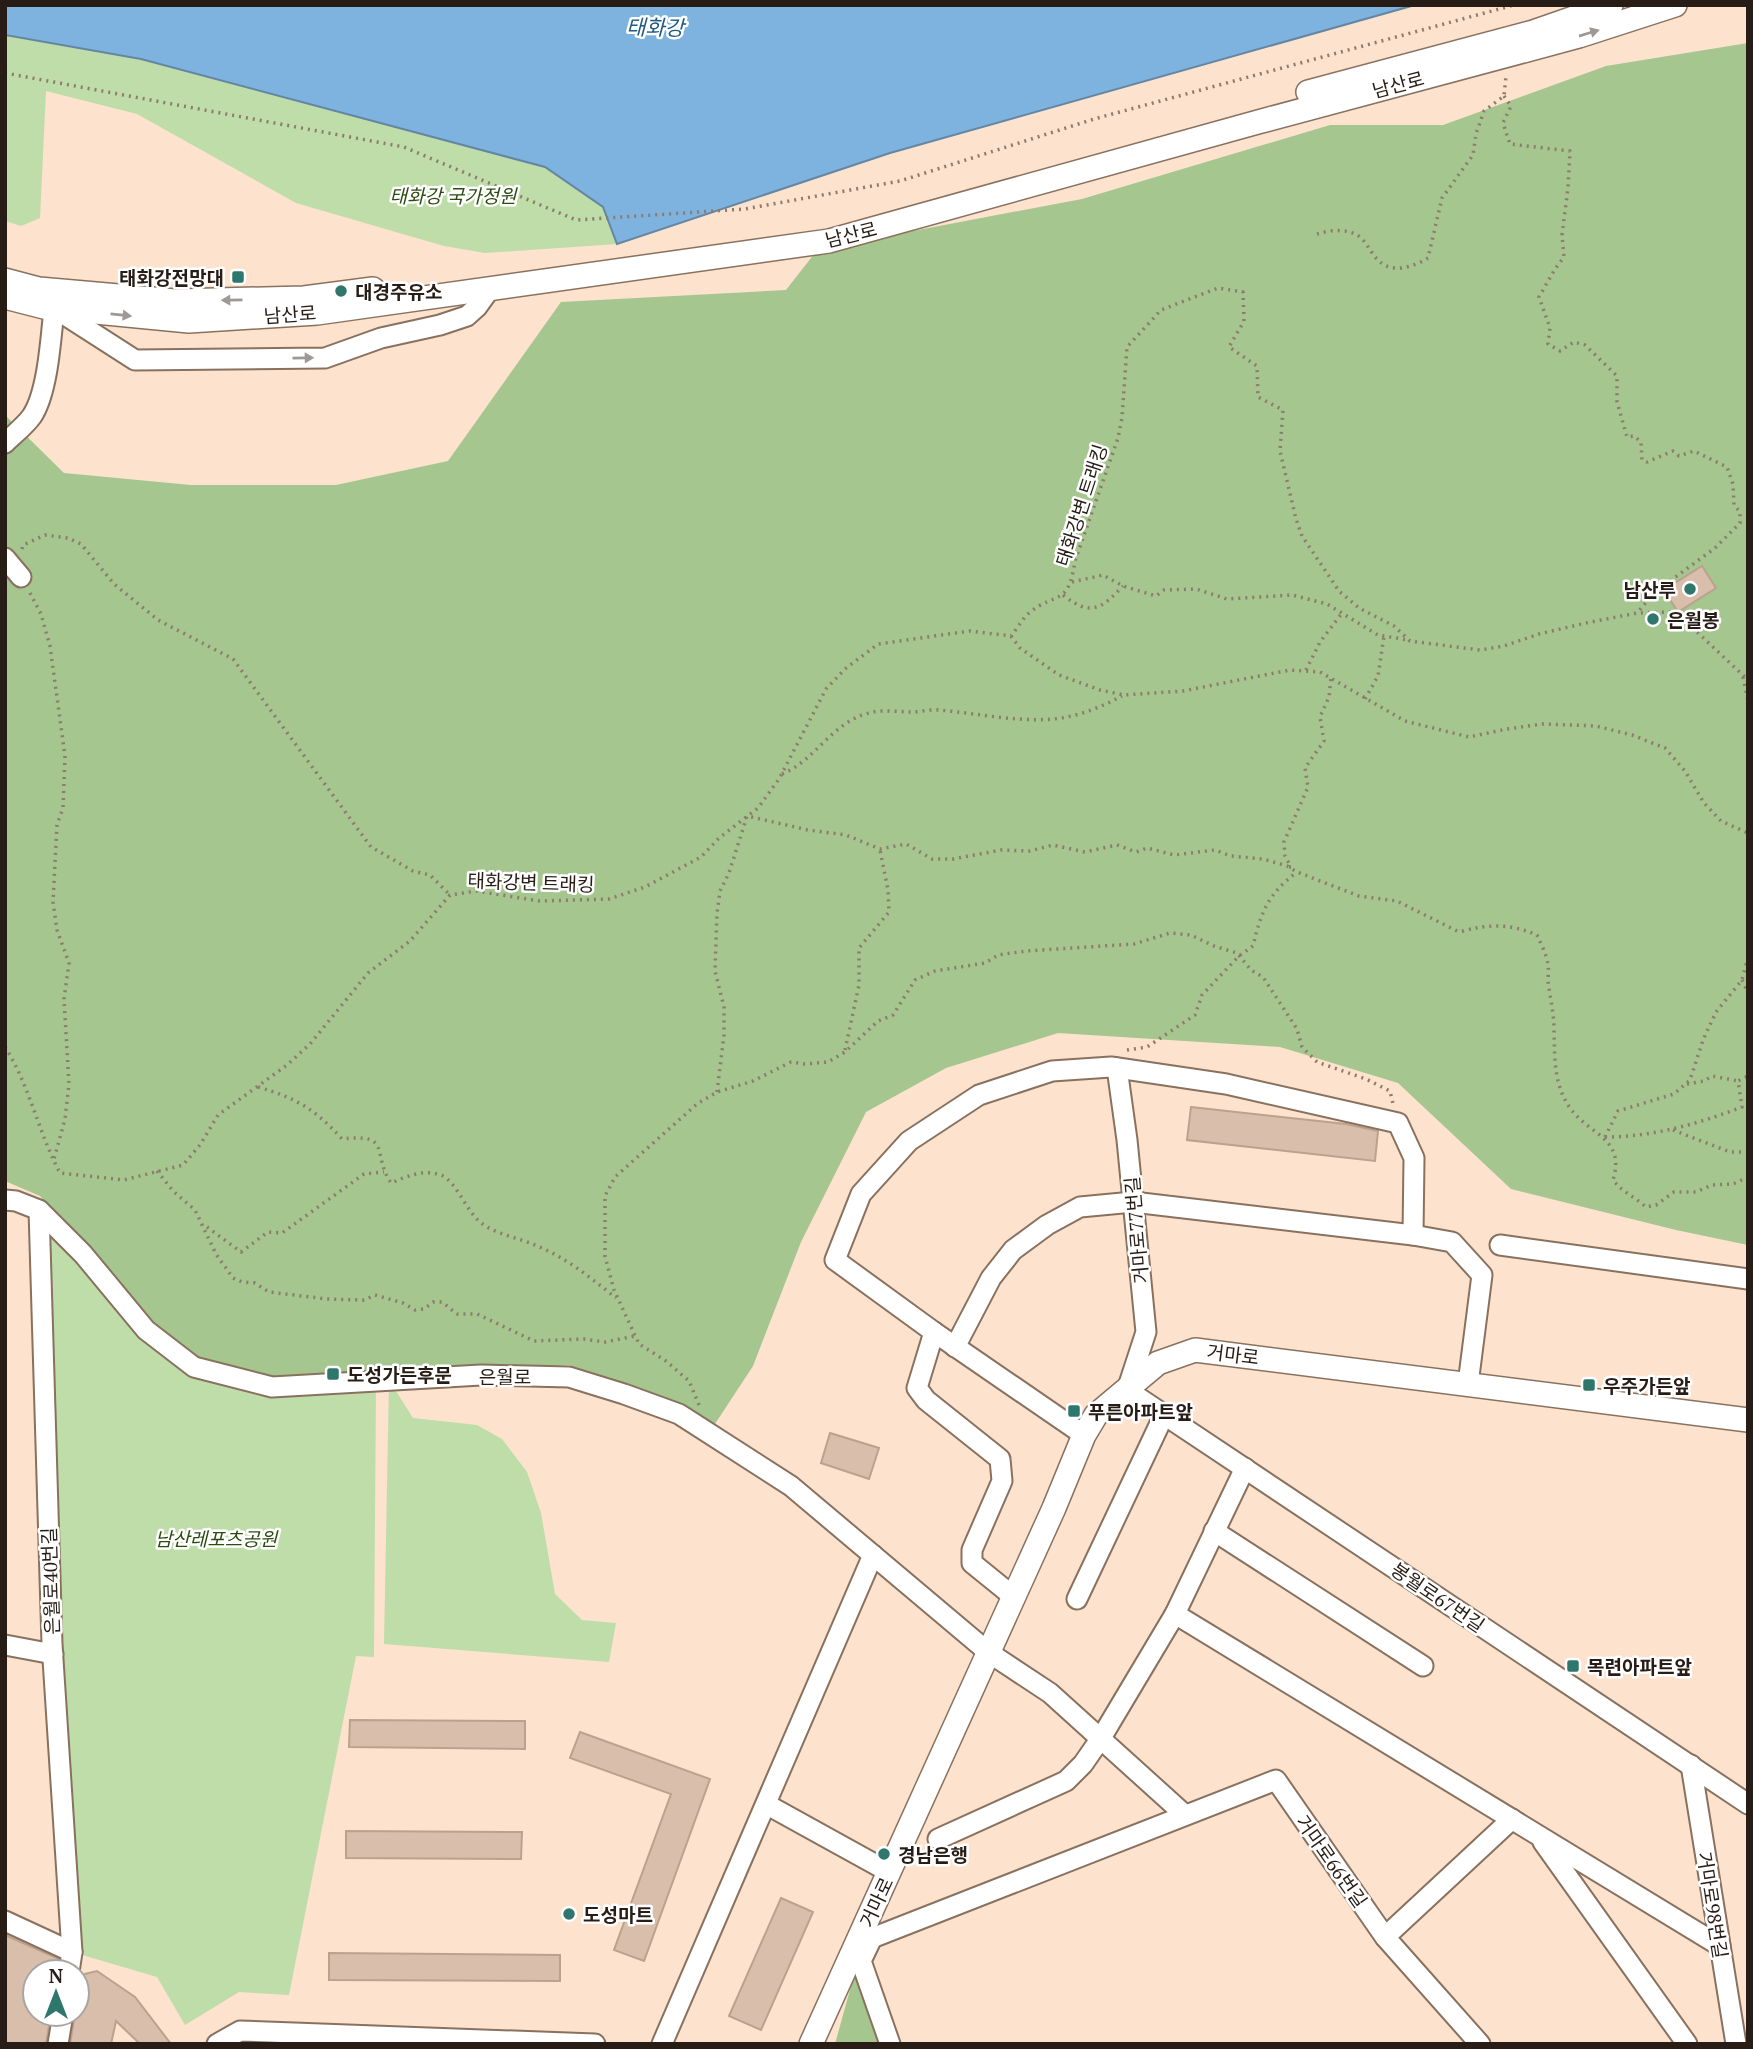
<svg xmlns="http://www.w3.org/2000/svg" width="1753" height="2049" viewBox="0 0 1753 2049" font-family="'PT Serif','Noto Sans KR',serif">
<style>
.green{fill:#bedda9}
.forest{fill:#a5c68e}
.water{fill:#7eb3df;stroke:#6486a3;stroke-width:2}
.building{fill:#d9bfab;stroke:#bba28e;stroke-width:2}
.lines{fill:none;stroke-linecap:round;stroke-linejoin:round}
.minor-casing{stroke:#89715f;stroke-width:23}
.major-casing{stroke:#89715f;stroke-width:26}
.path{stroke:#8d7b6d;stroke-width:3.5;stroke-dasharray:2 5;stroke-linecap:butt}
.minor{stroke:#fff;stroke-width:19}
.major{stroke:#fff;stroke-width:23}
.oneway{fill:#9e9996}
.poi-dot{fill:#2f766d;stroke:#fff;stroke-width:2.5}
.labels{text-anchor:middle;dominant-baseline:central;stroke-width:5;stroke-linejoin:round;paint-order:stroke}
.street-label{font-size:19px;fill:#271d16;stroke:#fff}
.park-label{font-size:19px;font-style:italic;fill:#2d4b10;stroke:#fff}
.poi-label{font-size:19px;font-weight:bold;fill:#271d16;stroke:#fff;text-anchor:start}
.water-label{font-size:21px;font-style:italic;fill:#205b85;stroke:#fff}
</style>
<rect width="100%" height="100%" fill="#fde2cd"/>
<g class="green">
<polygon points="5,35 141,59 545,167 603,207 617,244 485,253 444,246 296,203 137,114 46,91 40,218 21,226 5,221"/>
<polygon points="47,1218 146,1330 376,1381 374,1657 356,1656 289,1995 239,1992 185,2025 157,1977 72,1952"/>
<polygon points="389,1380 413,1418 477,1425 502,1439 527,1472 541,1513 555,1594 582,1620 616,1623 609,1662 384,1644"/>
</g>
<g class="forest">
<polygon points="1748,43 1748,1245 1676,1230 1511,1189 1398,1083 1280,1047 1058,1033 946,1068 866,1112 801,1242 753,1366 709,1433 569,1365 333,1374 277,1379 194,1367 40,1196 5,1181 5,415 64,473 191,485 336,485 448,461 561,302 786,290 818,249 1082,199 1330,125 1443,125 1606,66"/>
<polygon points="856,1968 882,2044 835,2044"/>
</g>
<polygon class="water" points="5,5 1415,5 890,153 617,244 603,207 545,167 141,59 5,35"/>
<g class="building">
<polygon points="1702,566 1716,588 1678,612 1664,590"/>
<polygon points="1191,1107 1346,1124 1378,1131 1375,1161 1187,1140"/>
<polygon points="830,1433 879,1448 869,1479 821,1463"/>
<polygon points="350,1720 525,1721 525,1749 349,1747"/>
<polygon points="580,1732 710,1779 644,1961 614,1950 671,1794 570,1758"/>
<polygon points="346,1831 522,1832 521,1859 346,1858"/>
<polygon points="781,1898 813,1912 761,2030 729,2016"/>
<polygon points="5,1935 59,1959 57,1972 35,1972 35,2014 51,2014 46,2044 5,2044"/>
<polygon points="329,1953 560,1955 560,1981 329,1980"/>
<polygon points="97,1971 135,1997 171,2044 140,2044 116,2021 111,2044 70,2044 75,2014 77,2014 77,1981 81,1975"/>
</g>
<g class="lines">
<g class="minor-casing">
<g id="minor">
<path d="M5,443C14,434 25,426 32,416C48,392 51,337 54,308L135,360L325,358L381,338L440,325L467,316L477,307L490,289"/>
<polyline points="5,558 21,577"/>
<polyline points="1117,1068 1127,1140 1146,1332 1127,1390 1748,1804"/>
<polyline points="5,1200 16,1201 39,1210 83,1254 146,1330 194,1367 272,1387 481,1375 569,1377 624,1394 679,1414 791,1486 988,1652 1050,1693 1185,1815"/>
<polyline points="39,1210 52,1644 72,1952 69,1972"/>
<polyline points="1500,1245 1748,1279"/>
<polyline points="934,1332 917,1388 926,1400 1000,1459 1002,1481 972,1550 972,1563 1014,1597"/>
<polyline points="955,1347 991,1278 1013,1250 1047,1225 1080,1207 1133,1202 1413,1235"/>
<polyline points="1084,1435 934,1332 835,1260 861,1194 909,1141 979,1095 1052,1071 1111,1067 1226,1084 1398,1123 1414,1158 1413,1235 1452,1242 1482,1275 1468,1384"/>
<polyline points="1214,1531 1423,1666"/>
<polyline points="1077,1599 1164,1415"/>
<polyline points="1175,1614 1720,1946"/>
<polyline points="5,1645 53,1654"/>
<polyline points="1691,1765 1736,2044"/>
<polyline points="766,1804 889,1872"/>
<polyline points="938,1839 1066,1781 1083,1764 1101,1738 1175,1614 1245,1468"/>
<polyline points="1543,1842 1687,2044"/>
<polyline points="5,1921 72,1952"/>
<polyline points="1385,1937 1512,1819"/>
<polyline points="58,2044 63,2014"/>
<polyline points="217,2044 240,2031 595,2044"/>
<polyline points="662,2044 873,1555"/>
<polyline points="890,2044 861,1961 872,1938 1276,1780 1385,1937 1480,2044"/>
</g>
</g>
<g class="major-casing">
<g id="major">
<polyline points="1308,92 1533,32 1611,5"/>
<polyline points="5,280 39,289 175,301 304,298 373,289"/>
<polyline points="5,297 44,307 189,321 317,313 829,241 1258,122 1579,36 1675,5"/>
<polyline points="811,2044 1054,1508 1084,1435 1096,1415 1158,1363 1195,1350 1748,1420"/>
</g>
</g>
<g class="path">
<polyline points="5,73 404,147 576,220 745,209 900,181 1094,119 1514,5"/>
<polyline points="1504,96 1511,106 1503,123 1510,144 1570,151 1568,188 1562,235 1564,257 1555,269 1539,297 1550,328 1548,344 1560,351 1574,342 1585,345 1617,376 1617,402 1627,437 1634,436 1641,442 1642,460 1647,462 1673,451 1679,456 1694,451 1727,467 1733,484 1734,505 1740,512 1740,523 1715,548 1655,592 1637,613"/>
<path d="M1317,234C1330,230 1348,228 1360,237C1367,243 1371,253 1377,259C1391,275 1413,267 1428,258L1442,198L1473,155L1476,134L1484,111L1504,96L1506,76"/>
<polyline points="22,549 23,545 45,535 68,538 81,544 114,584 158,620 233,659 371,847 413,871 430,875 450,895"/>
<polyline points="1072,582 1103,575 1123,586 1156,596 1164,590 1196,589 1227,599 1292,595 1327,604 1378,635 1408,640"/>
<polyline points="30,593 41,614 50,646 65,756 63,808 57,825 53,902 57,930 69,963 64,999 69,1084 65,1119 54,1159"/>
<path d="M1063,595C1091,617 1101,609 1123,586"/>
<polyline points="1011,636 1020,648 1059,675 1100,690 1124,695 1183,691 1290,670 1320,672 1405,721 1469,737 1507,729 1543,724 1596,726 1632,735 1665,748 1685,771 1704,803 1721,821 1748,833"/>
<polyline points="1306,670 1320,642 1342,613"/>
<polyline points="1743,677 1748,701"/>
<polyline points="1365,699 1378,676 1384,636"/>
<path d="M782,774C815,761 832,722 869,713C882,709 898,712 912,712C921,712 930,709 938,710C978,713 1028,725 1067,717C1087,713 1105,705 1122,696"/>
<polyline points="1289,867 1291,867 1285,856 1284,842 1308,787 1305,768 1324,741 1320,717 1329,697 1331,678"/>
<polyline points="1742,980 1748,993"/>
<path d="M5,1047C30,1086 38,1132 60,1173L124,1180L183,1165L200,1145L218,1115L287,1065L310,1044L368,973L410,941L450,895L476,891L540,901L609,899L645,887L701,857L719,838L758,808L779,779L826,689L845,669L878,644L970,631L1011,636C1017,629 1022,619 1029,613C1057,590 1068,608 1075,561L1118,438L1122,418L1127,347L1161,310L1218,288L1243,292L1244,321L1229,347L1257,366L1258,397L1283,410L1280,451L1296,519L1302,536L1339,591L1359,608L1394,626L1410,641L1480,650L1504,646L1539,634L1586,623L1637,613L1670,612L1695,630L1748,680"/>
<polyline points="845,1050 859,985 859,948 889,912 888,890 880,850"/>
<path d="M1127,1050L1147,1047L1195,1015L1202,995L1239,956L1253,946C1261,912 1268,894 1297,872"/>
<polyline points="1687,1084 1704,1081 1712,1076 1738,1081"/>
<path d="M258,1087C296,1098 315,1109 342,1139C393,1133 371,1153 391,1183C408,1176 425,1168 443,1176C458,1184 467,1214 484,1225C499,1235 519,1238 535,1245C565,1257 590,1277 616,1298"/>
<path d="M717,1092L724,1035V1007L715,971L717,913L720,891L729,873L747,816L808,830L846,835L880,849L906,844L932,859H953L1001,850L1030,851L1053,845L1085,852L1117,845L1136,852L1147,848L1174,855L1215,850L1231,856L1263,859L1287,866L1297,872L1359,896L1397,901L1459,932C1488,924 1509,923 1537,935C1541,944 1547,955 1548,965C1549,970 1548,976 1548,981C1550,997 1554,1013 1554,1030C1555,1058 1553,1083 1570,1108C1589,1135 1626,1138 1613,1180C1622,1192 1635,1197 1646,1207L1656,1205L1674,1192H1696L1712,1185L1733,1184L1748,1177"/>
<polyline points="1673,1130 1730,1152 1748,1152"/>
<polyline points="1605,1137 1618,1111 1674,1094 1690,1080 1703,1040 1716,1012 1742,980 1748,957"/>
<path d="M1605,1137C1653,1137 1697,1124 1742,1107L1738,1081L1748,1076"/>
<polyline points="157,1171 173,1191 195,1210 216,1254 233,1278 242,1282 255,1283 269,1292 327,1299 364,1300 375,1295 403,1303 415,1310 424,1309 433,1302 442,1302 457,1314 477,1314 534,1341 584,1339 605,1342 635,1336"/>
<polyline points="207,1227 241,1252 268,1232 282,1233 364,1174 384,1172"/>
<polyline points="699,1405 689,1381 666,1361 639,1344 614,1290 605,1256 605,1196 615,1177 697,1104 717,1092 753,1081 791,1062 805,1064 828,1062 845,1052 878,1021 893,1015 915,980 935,971 985,963 998,955 1026,951 1134,944 1170,933 1191,935 1214,946 1237,953 1251,970 1263,977 1297,1029 1302,1047 1317,1062 1366,1079 1390,1091 1393,1104"/>
</g>
<use href="#minor" class="minor"/>
<use href="#major" class="major"/>
</g>
<defs><path id="oneway-solid" d="M-6-.8H1V-3.2L6.5 0L1 3.2V.8H-6Z" transform="scale(1.75)"/></defs>
<g class="oneway">
<use href="#oneway-solid" transform="translate(1589 33) rotate(-17)"/>
<use href="#oneway-solid" transform="translate(232 300) rotate(179)"/>
<use href="#oneway-solid" transform="translate(121 315) rotate(6)"/>
<use href="#oneway-solid" transform="translate(303 358) rotate(-1)"/>
</g>
<g class="poi-dot">
<rect x="231" y="270" width="14" height="14" rx="3.5"/>
<circle cx="341" cy="291" r="7"/>
<circle cx="1690" cy="589" r="7"/>
<circle cx="1653" cy="619" r="7"/>
<rect x="326" y="1367" width="14" height="14" rx="3.5"/>
<rect x="1582" y="1378" width="14" height="14" rx="3.5"/>
<rect x="1067" y="1404" width="14" height="14" rx="3.5"/>
<rect x="1566" y="1659" width="14" height="14" rx="3.5"/>
<circle cx="884" cy="1854" r="7"/>
<circle cx="569" cy="1914" r="7"/>
</g>
<g class="labels">
<g class="street-label">
<text transform="translate(1398 84) rotate(-15)">남산로</text>
<text transform="translate(851 234) rotate(-14)">남산로</text>
<text transform="translate(290 314) rotate(-4)">남산로</text>
<text transform="translate(1081 505) rotate(-72)">태화강변 트래킹</text>
<text transform="translate(531 882) rotate(2)">태화강변 트래킹</text>
<text transform="translate(1136 1230) rotate(-95)">거마로77번길</text>
<text transform="translate(1233 1354) rotate(7)">거마로</text>
<text x="505" y="1376">은월로</text>
<text transform="translate(50 1581) rotate(-92)">은월로40번길</text>
<text transform="translate(1438 1597) rotate(34)">봉월로67번길</text>
<text transform="translate(1332 1861) rotate(55)">거마로66번길</text>
<text transform="translate(876 1902) rotate(-65)">거마로</text>
<text transform="translate(1713 1905) rotate(81)">거마로98번길</text>
</g>
<g class="park-label">
<text x="453" y="195">태화강 국가정원</text>
<text x="216" y="1538">남산레포츠공원</text>
</g>
<g class="poi-label">
<text x="224" y="277" text-anchor="end">태화강전망대</text>
<text x="355" y="291">대경주유소</text>
<text x="1676" y="589" text-anchor="end">남산루</text>
<text x="1667" y="619">은월봉</text>
<text x="347" y="1374">도성가든후문</text>
<text x="1603" y="1385">우주가든앞</text>
<text x="1088" y="1411">푸른아파트앞</text>
<text x="1587" y="1666">목련아파트앞</text>
<text x="898" y="1854">경남은행</text>
<text x="583" y="1914">도성마트</text>
</g>
<g class="water-label">
<text transform="translate(655 27) rotate(1)">태화강</text>
</g>
</g>
<rect width="1753" height="2049" fill="none" stroke="#271d16" stroke-width="14"/>
<g transform="translate(56 1993)"><circle r="33" fill="#ffffff" stroke="#a9a5a2" stroke-width="2"/>
<path d="M0-5L12 26L0 18L-12 26Z" fill="#2f766d"/>
<text y="-10" font-size="19" font-weight="bold" text-anchor="middle" fill="#271d16">N</text>
</g>
</svg>
